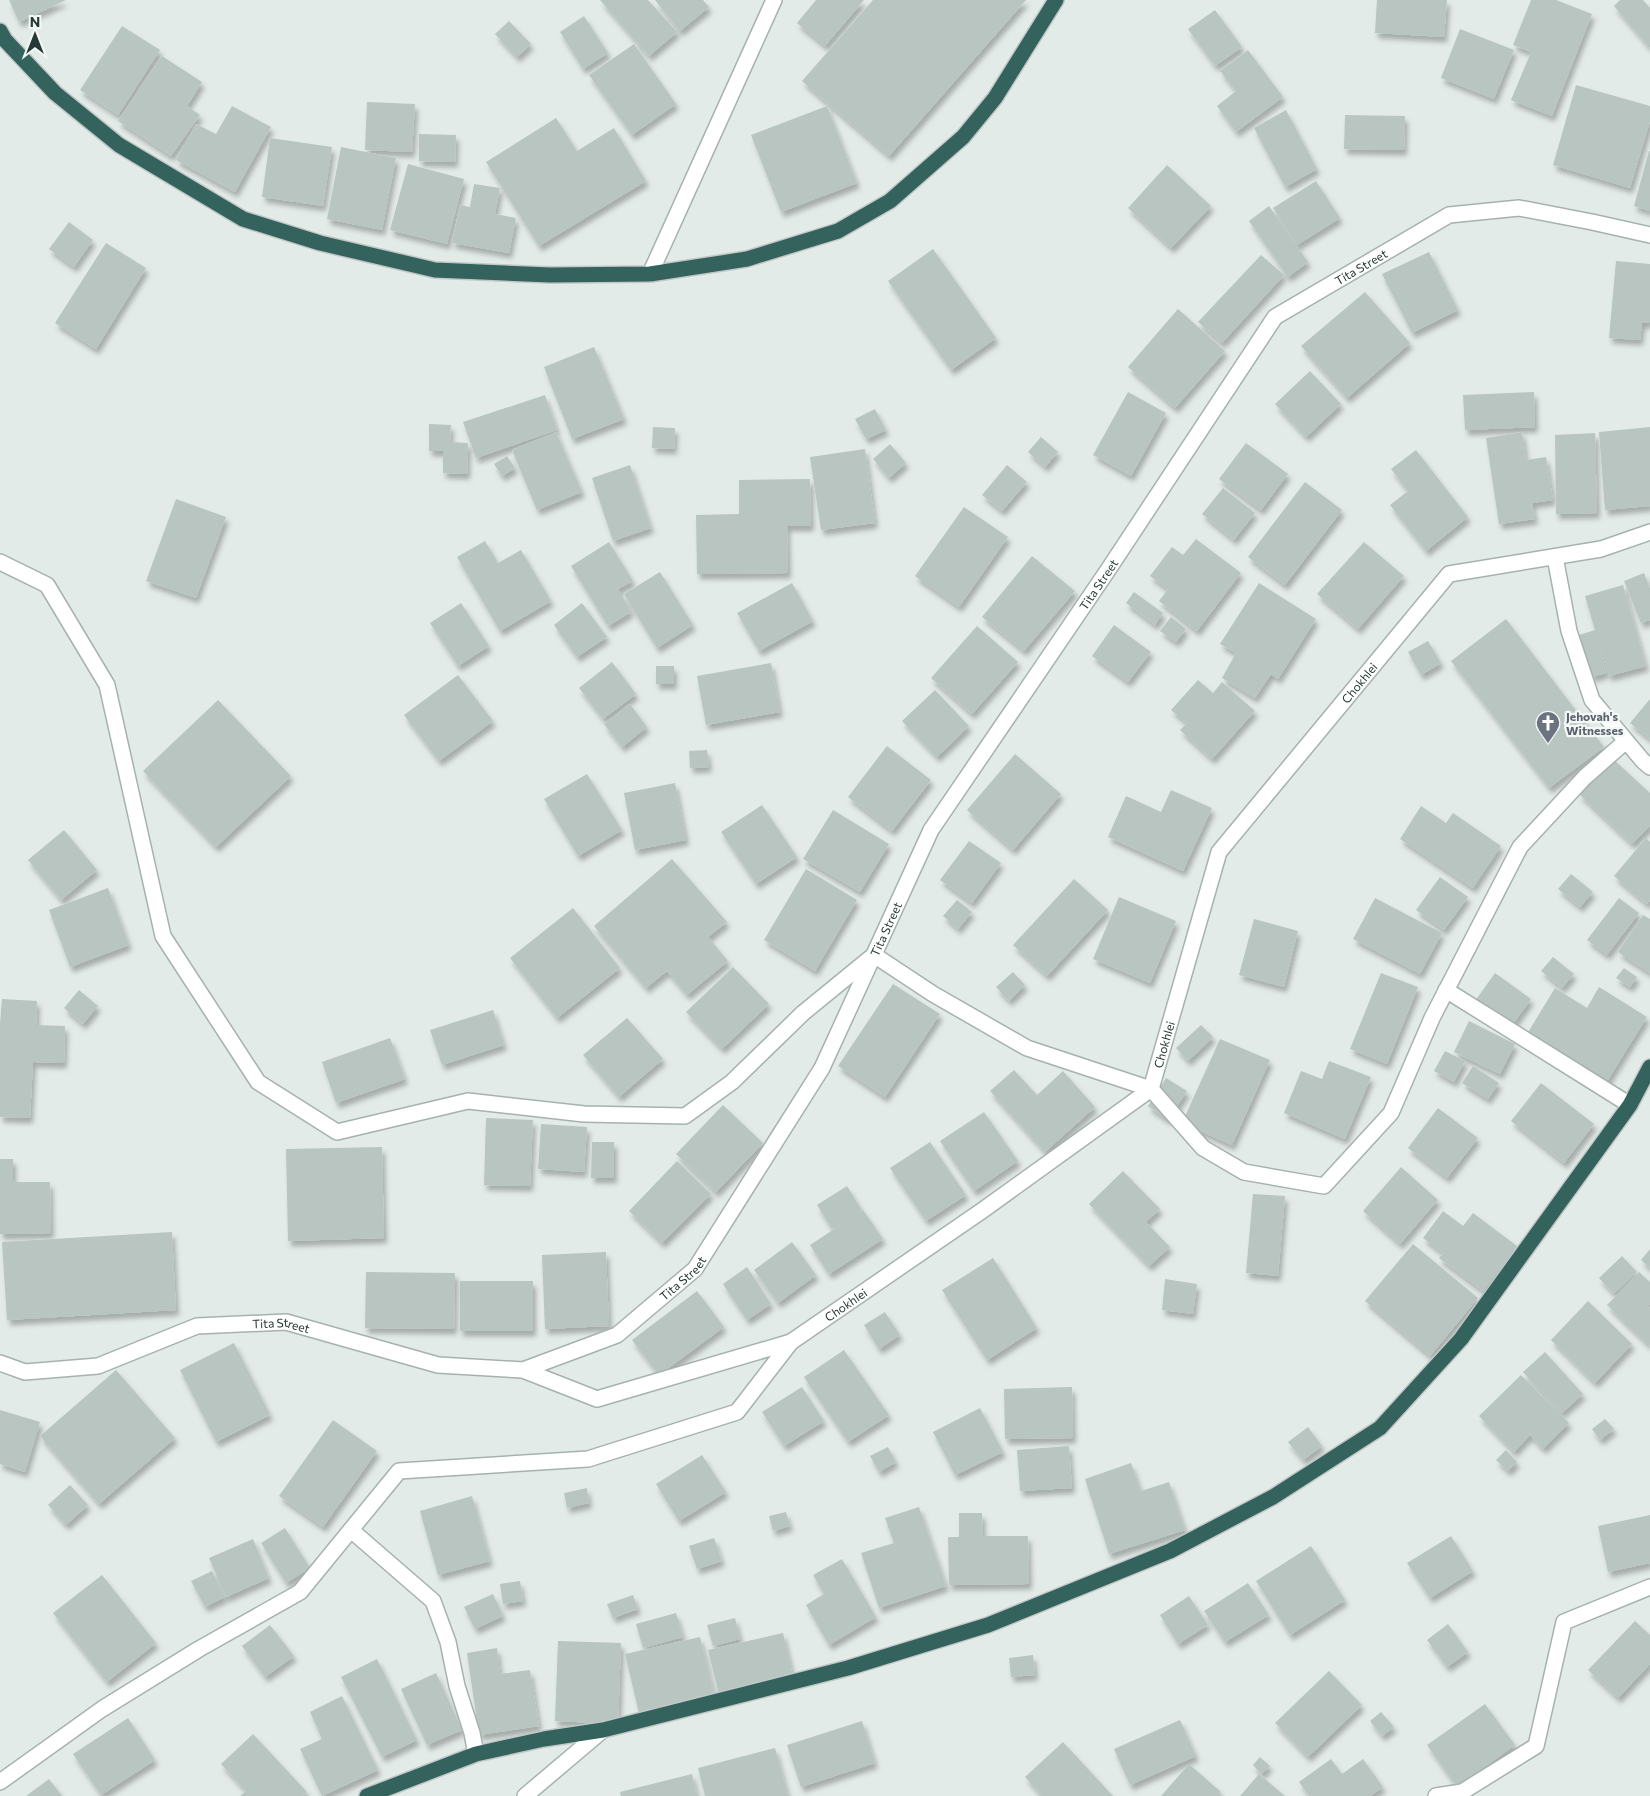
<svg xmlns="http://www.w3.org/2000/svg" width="1650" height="1796" viewBox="0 0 1650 1796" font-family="Commissioner,sans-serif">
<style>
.building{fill:#b8c5c1;filter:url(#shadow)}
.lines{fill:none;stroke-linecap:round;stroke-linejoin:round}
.street-casing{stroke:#a6b2af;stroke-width:18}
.highway-casing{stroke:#c2c8c7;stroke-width:18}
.street{stroke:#fff;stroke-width:15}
.highway{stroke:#34625c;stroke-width:15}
.labels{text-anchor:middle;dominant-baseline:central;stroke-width:4.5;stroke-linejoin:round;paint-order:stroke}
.street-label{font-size:12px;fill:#253a36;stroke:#f3f8f6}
.worship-label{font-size:12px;font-weight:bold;fill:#5b616d;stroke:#f3f8f6;text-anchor:start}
</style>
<defs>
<filter id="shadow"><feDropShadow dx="3" dy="5.5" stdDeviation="2.5" flood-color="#0004"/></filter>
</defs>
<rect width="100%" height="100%" fill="#e3ebe8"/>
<g class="building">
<polygon points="9,0 66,0 19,22"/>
<polygon points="600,0 648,0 677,32 649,56"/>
<polygon points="655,0 703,0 709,7 680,31"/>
<polygon points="816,0 864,0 825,46 797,23"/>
<polygon points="873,0 1026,0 889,156 802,81"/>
<polygon points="1377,0 1447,0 1444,37 1375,33"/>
<polygon points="1531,0 1556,0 1592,14 1552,116 1511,100 1531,52 1513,45"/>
<polygon points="1620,0 1643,0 1650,8 1650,48 1614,6"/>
<polygon points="1215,10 1242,47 1215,66 1188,29"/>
<polygon points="584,16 608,53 583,69 560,32"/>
<polygon points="509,21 531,44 517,57 495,34"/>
<polygon points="122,26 160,50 118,115 80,90"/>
<polygon points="1460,29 1514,50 1494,99 1441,78"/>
<polygon points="634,44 676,104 632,135 589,75"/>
<polygon points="1248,50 1283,97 1236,132 1217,106 1236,91 1220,71"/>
<polygon points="162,56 202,82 187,106 200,115 171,156 118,121"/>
<polygon points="1576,85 1650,106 1650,121 1630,188 1553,165"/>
<polygon points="367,102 415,104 412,152 365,150"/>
<polygon points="232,106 271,127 235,192 176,160 196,124 216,134"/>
<polygon points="827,106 857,183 781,212 751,135"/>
<polygon points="1286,110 1317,169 1285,187 1254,128"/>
<polygon points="1345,115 1405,116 1404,150 1344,149"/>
<polygon points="556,118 577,151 614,128 646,181 539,246 486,162"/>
<polygon points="419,134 456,135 455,162 419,161"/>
<polygon points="270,138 332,147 323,206 262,197"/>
<polygon points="341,147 396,158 382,230 327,219"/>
<polygon points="1649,151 1650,151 1650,211 1634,206"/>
<polygon points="408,164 464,179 447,244 390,230"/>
<polygon points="1167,165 1211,206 1171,248 1128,208"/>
<polygon points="1316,181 1340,218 1297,245 1273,208"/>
<polygon points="474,184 500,188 495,214 516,218 509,253 452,243 460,205 470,207"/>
<polygon points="1269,206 1308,262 1288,277 1249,221"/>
<polygon points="69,222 93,240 74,267 49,249"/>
<polygon points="106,243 146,268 96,349 55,323"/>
<polygon points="933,249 996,338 951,370 888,281"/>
<polygon points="1429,252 1458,310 1412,333 1382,274"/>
<polygon points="1261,255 1284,275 1222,343 1198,322"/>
<polygon points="1616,261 1650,264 1650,323 1642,323 1640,340 1609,338"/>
<polygon points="1365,292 1410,343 1347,398 1301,346"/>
<polygon points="1178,309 1225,351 1175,408 1128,367"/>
<polygon points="594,347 624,419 572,439 544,367"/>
<polygon points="1310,371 1341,404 1306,437 1275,404"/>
<polygon points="1128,392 1166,413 1131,476 1093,455"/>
<polygon points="1534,392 1535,427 1465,430 1463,395"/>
<polygon points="545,395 557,430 476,458 463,422"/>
<polygon points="875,409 886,430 866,439 855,419"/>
<polygon points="429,424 451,425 450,442 468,443 467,474 443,473 443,451 429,451"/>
<polygon points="653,427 675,428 674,449 652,448"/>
<polygon points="1650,427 1650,506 1605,510 1599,432"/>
<polygon points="556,432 582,492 537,510 512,450"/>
<polygon points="1522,432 1526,460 1546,457 1553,500 1532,503 1535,519 1499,524 1486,438"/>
<polygon points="1595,433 1597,513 1556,514 1555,435"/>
<polygon points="1041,437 1058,452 1045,467 1028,452"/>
<polygon points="1246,443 1288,474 1261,510 1219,479"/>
<polygon points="890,444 906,463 889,478 873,459"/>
<polygon points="865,449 875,523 821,530 810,457"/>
<polygon points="1416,450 1468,517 1426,551 1390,505 1408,491 1391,469"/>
<polygon points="507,456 515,468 502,476 494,464"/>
<polygon points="630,465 651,528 613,541 592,478"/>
<polygon points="1007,465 1027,482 1002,511 982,495"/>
<polygon points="810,479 811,526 787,526 788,573 697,574 696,515 739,514 739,480"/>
<polygon points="1305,482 1342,510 1285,585 1248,557"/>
<polygon points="1223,488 1255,513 1234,540 1202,514"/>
<polygon points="176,499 226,517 196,598 146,581"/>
<polygon points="964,507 1008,537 959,607 915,576"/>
<polygon points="1196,539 1241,573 1197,631 1159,601 1168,589 1150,576 1172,547 1183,555"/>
<polygon points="485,541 498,563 521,550 551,601 500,631 457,557"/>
<polygon points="609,542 633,581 618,589 631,612 608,626 571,566"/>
<polygon points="1364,542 1404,576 1358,629 1317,594"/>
<polygon points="1032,556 1075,591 1024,651 982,617"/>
<polygon points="660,572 693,625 657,648 624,594"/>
<polygon points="1644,573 1650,589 1650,620 1641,623 1624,581"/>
<polygon points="792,583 813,621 759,651 737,613"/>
<polygon points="1259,583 1316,619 1278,679 1271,674 1255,698 1222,678 1236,653 1220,644"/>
<polygon points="1623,585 1646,666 1609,676 1598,640 1606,673 1591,677 1579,635 1595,630 1585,596"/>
<polygon points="1134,592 1163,613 1155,625 1126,603"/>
<polygon points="461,603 489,646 458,666 430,623"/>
<polygon points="582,603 607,637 577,657 554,625"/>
<polygon points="1171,617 1186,629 1176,642 1160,631"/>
<polygon points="1506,619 1604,747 1549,788 1451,661"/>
<polygon points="1114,625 1151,652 1128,682 1092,656"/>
<polygon points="977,626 1018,662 972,714 931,678"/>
<polygon points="1428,641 1441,663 1421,675 1408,652"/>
<polygon points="612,662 636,694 603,719 579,688"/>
<polygon points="771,663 780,712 706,725 697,676"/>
<rect x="656" y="666" width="18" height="18"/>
<polygon points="458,675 493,721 439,761 404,715"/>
<polygon points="1198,680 1213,693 1222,682 1255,711 1212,759 1180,730 1187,723 1171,710"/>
<polygon points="935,690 969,726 937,757 902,721"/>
<polygon points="1650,699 1650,739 1630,723"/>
<polygon points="218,700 291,776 216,847 143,771"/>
<polygon points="630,704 647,727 622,747 604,724"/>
<polygon points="887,746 931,780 892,831 848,797"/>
<polygon points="707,750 709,767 690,768 689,751"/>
<polygon points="1015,754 1061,794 1013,850 967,810"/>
<polygon points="1613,759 1650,793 1650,826 1632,844 1579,794"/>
<polygon points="587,774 622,830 578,856 544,799"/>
<polygon points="675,783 686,840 635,850 624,793"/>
<polygon points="1171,790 1212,808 1183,871 1108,837 1126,796 1161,812"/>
<polygon points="762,805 797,857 756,884 721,832"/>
<polygon points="1421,806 1446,823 1453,813 1501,846 1473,888 1400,839"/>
<polygon points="833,810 889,844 860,892 803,859"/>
<polygon points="64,830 97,870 61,900 28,860"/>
<polygon points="1646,838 1650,842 1650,901 1647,904 1614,876"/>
<polygon points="969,841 1001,863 972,903 940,880"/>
<polygon points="672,859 727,922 708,937 728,961 687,995 667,971 646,988 594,926"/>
<polygon points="806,869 857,900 815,971 764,940"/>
<polygon points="1571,874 1593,892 1580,907 1558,889"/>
<polygon points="1440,877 1468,897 1444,930 1416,910"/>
<polygon points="1074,879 1108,910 1047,976 1013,945"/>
<polygon points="108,888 129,945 70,967 49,910"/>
<polygon points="1119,897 1176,921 1150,983 1093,959"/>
<polygon points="1375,898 1442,933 1420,974 1353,939"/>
<polygon points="1619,898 1639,913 1607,955 1587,940"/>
<polygon points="957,900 972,912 958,929 943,916"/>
<polygon points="573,908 620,968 557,1018 510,958"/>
<polygon points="1643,915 1650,919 1650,973 1618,952"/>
<polygon points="1254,919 1298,931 1284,987 1239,975"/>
<polygon points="1553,957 1574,974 1562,988 1541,971"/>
<polygon points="733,967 769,1004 722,1049 686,1012"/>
<polygon points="1624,968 1637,977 1630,987 1616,978"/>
<polygon points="1013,972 1025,985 1009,1001 996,987"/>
<polygon points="1381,973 1418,987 1387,1064 1350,1049"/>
<polygon points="1495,973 1531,999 1511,1027 1475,1001"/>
<polygon points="893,984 940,1014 885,1097 838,1066"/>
<polygon points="1599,987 1647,1017 1606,1083 1527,1034 1555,988 1587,1008"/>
<polygon points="79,990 98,1006 83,1024 64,1008"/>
<polygon points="2,999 37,1001 36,1025 65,1026 64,1063 33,1062 30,1118 0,1117 0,1024"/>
<polygon points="493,1010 504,1045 442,1065 430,1030"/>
<polygon points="627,1018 663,1059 619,1097 583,1055"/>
<polygon points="1469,1021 1515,1044 1500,1074 1454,1052"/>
<polygon points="1201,1025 1213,1037 1188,1061 1176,1048"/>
<polygon points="390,1038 405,1079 336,1103 322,1062"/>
<polygon points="1220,1039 1270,1060 1232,1145 1182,1123"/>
<polygon points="1445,1051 1465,1061 1454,1082 1434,1071"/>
<polygon points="1329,1061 1371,1077 1345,1139 1284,1113 1301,1071 1322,1079"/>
<polygon points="1473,1066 1499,1083 1488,1099 1462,1083"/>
<polygon points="1014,1070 1037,1095 1063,1071 1095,1107 1045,1152 990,1091"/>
<polygon points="1166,1078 1187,1091 1168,1120 1148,1106"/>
<polygon points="1541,1083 1594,1124 1564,1163 1511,1121"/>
<polygon points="723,1105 763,1143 716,1192 676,1154"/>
<polygon points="1438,1108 1478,1138 1447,1178 1408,1148"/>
<polygon points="984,1112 1018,1161 974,1191 940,1141"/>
<polygon points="486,1118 533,1120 530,1186 484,1185"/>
<polygon points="541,1124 587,1127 584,1172 538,1169"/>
<polygon points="592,1142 614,1142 614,1178 591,1178"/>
<polygon points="930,1142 966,1195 926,1221 890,1168"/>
<polygon points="382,1147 384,1238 288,1241 286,1149"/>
<polygon points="0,1159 13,1159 13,1182 50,1182 51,1233 0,1234"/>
<polygon points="677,1161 711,1194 662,1243 629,1211"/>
<polygon points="1401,1167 1438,1200 1400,1244 1363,1211"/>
<polygon points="1123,1171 1160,1209 1146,1222 1170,1247 1149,1266 1089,1204"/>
<polygon points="847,1186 862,1210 832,1229 817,1205"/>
<polygon points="1253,1194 1285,1196 1278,1276 1246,1273"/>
<polygon points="863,1210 883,1239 829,1274 810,1245"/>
<polygon points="1443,1211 1463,1226 1473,1213 1517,1246 1483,1291 1439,1258 1443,1253 1423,1238"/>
<polygon points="172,1232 176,1310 7,1320 2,1242"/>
<polygon points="792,1242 816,1275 778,1303 754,1270"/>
<polygon points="1413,1244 1478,1298 1430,1356 1365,1301"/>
<polygon points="1650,1249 1650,1268 1641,1260"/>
<polygon points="606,1252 609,1326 545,1329 542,1255"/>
<polygon points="1622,1256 1637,1272 1614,1294 1599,1278"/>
<polygon points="993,1258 1037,1328 987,1360 942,1290"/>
<polygon points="747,1267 771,1304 747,1320 723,1284"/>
<polygon points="366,1272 455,1273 454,1329 365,1328"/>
<polygon points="1639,1272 1650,1282 1650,1303 1648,1306 1650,1308 1650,1346 1607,1305"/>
<polygon points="1165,1279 1197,1284 1193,1314 1162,1310"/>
<rect x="460" y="1281" width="73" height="50"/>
<polygon points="697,1291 724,1327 659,1375 632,1340"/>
<polygon points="1588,1301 1632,1344 1595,1383 1551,1340"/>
<polygon points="885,1312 900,1335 879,1349 864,1325"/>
<polygon points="234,1343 270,1415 216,1442 180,1370"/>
<polygon points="844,1350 889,1415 848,1442 804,1377"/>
<polygon points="1545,1352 1583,1394 1562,1413 1523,1372"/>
<polygon points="116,1370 175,1438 99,1504 40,1436"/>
<polygon points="1521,1375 1569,1423 1543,1449 1530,1435 1514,1452 1479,1416"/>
<polygon points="802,1387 824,1421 784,1446 762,1412"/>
<polygon points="1072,1387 1073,1438 1005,1439 1004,1389"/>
<polygon points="980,1408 1003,1452 955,1475 933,1432"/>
<polygon points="0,1410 40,1422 25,1472 0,1464"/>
<polygon points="1605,1419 1614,1429 1600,1440 1592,1429"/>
<polygon points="333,1420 377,1451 323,1527 279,1496"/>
<polygon points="1308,1427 1322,1446 1303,1460 1288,1442"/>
<polygon points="1069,1446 1072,1488 1020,1491 1017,1450"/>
<polygon points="888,1447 896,1462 879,1472 870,1456"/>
<polygon points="1506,1450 1517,1462 1508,1471 1496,1460"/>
<polygon points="702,1455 726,1492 679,1521 656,1484"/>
<polygon points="1131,1463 1141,1491 1169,1482 1185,1530 1109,1554 1085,1479"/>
<polygon points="70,1485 88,1505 66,1525 48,1505"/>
<polygon points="587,1488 589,1503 567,1508 564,1493"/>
<polygon points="472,1496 490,1561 438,1575 420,1511"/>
<polygon points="919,1507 946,1586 879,1608 861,1553 894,1543 885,1518"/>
<polygon points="786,1512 790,1526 773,1531 769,1516"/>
<polygon points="959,1513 982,1513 983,1536 1028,1536 1029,1584 949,1585 948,1537 959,1537"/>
<polygon points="1650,1515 1650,1563 1608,1572 1598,1526"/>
<polygon points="285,1528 310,1568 286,1583 261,1543"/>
<polygon points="1451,1536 1473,1571 1430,1598 1407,1563"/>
<polygon points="714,1538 722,1561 697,1569 689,1546"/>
<polygon points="253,1539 269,1578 226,1597 209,1558"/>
<polygon points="1311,1546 1345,1600 1290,1635 1256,1581"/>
<polygon points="842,1559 876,1617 829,1645 806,1605 824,1594 813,1575"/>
<polygon points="212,1571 225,1597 205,1607 191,1581"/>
<polygon points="102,1575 156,1643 107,1682 53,1613"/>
<polygon points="520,1581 523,1601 503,1604 500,1584"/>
<polygon points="1248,1583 1269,1615 1225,1642 1204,1611"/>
<polygon points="493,1594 503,1616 475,1629 464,1607"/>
<polygon points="633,1595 638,1609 613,1618 607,1604"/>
<polygon points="1189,1596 1208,1625 1178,1644 1160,1615"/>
<polygon points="676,1613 683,1637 643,1648 636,1624"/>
<polygon points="735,1618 740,1639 713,1646 707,1625"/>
<polygon points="1635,1621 1650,1635 1650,1664 1618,1698 1588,1670"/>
<polygon points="1448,1624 1468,1652 1447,1667 1427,1640"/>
<polygon points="270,1625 294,1656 265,1677 242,1646"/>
<polygon points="783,1633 793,1677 719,1694 708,1650"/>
<polygon points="700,1637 714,1695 639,1713 625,1654"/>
<polygon points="558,1641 621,1643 618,1724 555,1721"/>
<polygon points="497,1648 500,1674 530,1670 539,1726 479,1735 467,1653"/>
<polygon points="1033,1655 1035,1675 1011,1677 1009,1658"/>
<polygon points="377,1659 417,1740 382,1757 341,1677"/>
<polygon points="1329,1671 1362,1705 1308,1757 1275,1723"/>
<polygon points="436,1673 462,1730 427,1745 401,1689"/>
<polygon points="342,1696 378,1770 322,1796 300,1749 322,1739 310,1712"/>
<polygon points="1485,1704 1515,1745 1457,1787 1427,1745"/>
<polygon points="1381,1712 1394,1727 1382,1736 1370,1721"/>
<polygon points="128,1718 155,1760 101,1795 73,1754"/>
<polygon points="1180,1720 1196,1756 1130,1785 1114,1749"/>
<polygon points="862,1721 875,1763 801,1787 787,1745"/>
<polygon points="253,1734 307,1792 303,1796 240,1796 246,1791 221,1764"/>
<polygon points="1063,1742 1113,1796 1042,1796 1025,1777"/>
<polygon points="775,1748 788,1796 705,1796 698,1768"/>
<polygon points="1260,1757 1270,1766 1261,1774 1253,1765"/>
<polygon points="1331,1759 1342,1774 1363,1759 1383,1787 1370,1796 1309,1796 1299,1782"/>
<polygon points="1189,1764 1221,1792 1217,1796 1161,1796"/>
<polygon points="692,1774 697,1796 621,1796 620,1792"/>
<polygon points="1259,1774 1285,1796 1240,1796"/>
<polygon points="49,1779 62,1796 26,1796"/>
</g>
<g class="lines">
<g class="street-casing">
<g id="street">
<polyline points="650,274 774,0"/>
<polyline points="1555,557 1569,631 1592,700 1643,761 1650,767"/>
<polyline points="0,562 47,585 107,685 163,936 258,1082 337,1132 468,1101 584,1114 685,1116 732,1082 803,1013 874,955 933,994 1027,1048 1151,1089 1203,1148 1244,1172 1324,1186 1391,1113 1432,1018 1520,847 1585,777 1626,741"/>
<polyline points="1446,990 1630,1105"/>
<path id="s1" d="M0,1363L25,1372L98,1366L197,1326L286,1322L438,1365L523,1370L617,1335L695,1269L822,1068L931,830L1108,570L1275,317L1449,215L1519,208L1592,222L1650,235"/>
<path id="s2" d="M523,1370L597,1399L791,1342L983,1210L1151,1089L1219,852L1449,574L1601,549L1650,532"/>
<polyline points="351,1530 433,1601 448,1642 457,1686 472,1733 476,1754"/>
<polyline points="0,1782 102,1709 199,1649 300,1592 399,1471 588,1459 737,1412 791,1342"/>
<polyline points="525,1796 603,1730"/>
<polyline points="1436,1796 1462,1792 1536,1746 1564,1622 1650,1587"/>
</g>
</g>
<g class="highway-casing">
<g id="highway">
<polyline points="0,31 5,40 55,93 119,145 243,219 320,243 435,270 550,275 650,274 747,259 838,231 890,201 963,137 995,98 1056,0"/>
<polyline points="367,1796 476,1754 544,1739 603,1730 848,1668 988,1625 1170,1551 1273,1497 1380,1428 1461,1339 1630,1105 1650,1067"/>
</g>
</g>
<use href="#street" class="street"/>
<use href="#highway" class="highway"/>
</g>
<defs>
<g id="church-pin" transform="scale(1.25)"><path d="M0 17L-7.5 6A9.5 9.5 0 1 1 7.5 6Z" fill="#6b7280" stroke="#f3f8f6"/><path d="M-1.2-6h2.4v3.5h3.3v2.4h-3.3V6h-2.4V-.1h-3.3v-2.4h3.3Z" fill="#fff"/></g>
</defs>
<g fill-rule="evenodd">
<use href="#church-pin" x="1548" y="723"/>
</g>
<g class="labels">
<g class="street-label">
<text stroke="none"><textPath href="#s1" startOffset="1958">Tita Street</textPath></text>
<text stroke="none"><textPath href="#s1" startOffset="1538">Tita Street</textPath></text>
<text stroke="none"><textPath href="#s2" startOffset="1188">Chokhlei</textPath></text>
<text stroke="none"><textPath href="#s1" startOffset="1132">Tita Street</textPath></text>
<text stroke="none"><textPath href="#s2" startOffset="768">Chokhlei</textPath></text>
<text stroke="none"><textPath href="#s1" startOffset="726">Tita Street</textPath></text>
<text stroke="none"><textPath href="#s2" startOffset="348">Chokhlei</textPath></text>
<text stroke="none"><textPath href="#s1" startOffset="291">Tita Street</textPath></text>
</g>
<g class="worship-label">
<text x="1566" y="716">Jehovah's<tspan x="1566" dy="14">Witnesses</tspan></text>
</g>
</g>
<g transform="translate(35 35)" stroke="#f3f8f6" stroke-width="4" paint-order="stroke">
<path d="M0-4L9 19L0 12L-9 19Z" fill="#253a36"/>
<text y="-8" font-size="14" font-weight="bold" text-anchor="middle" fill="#253a36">N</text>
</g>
</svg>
